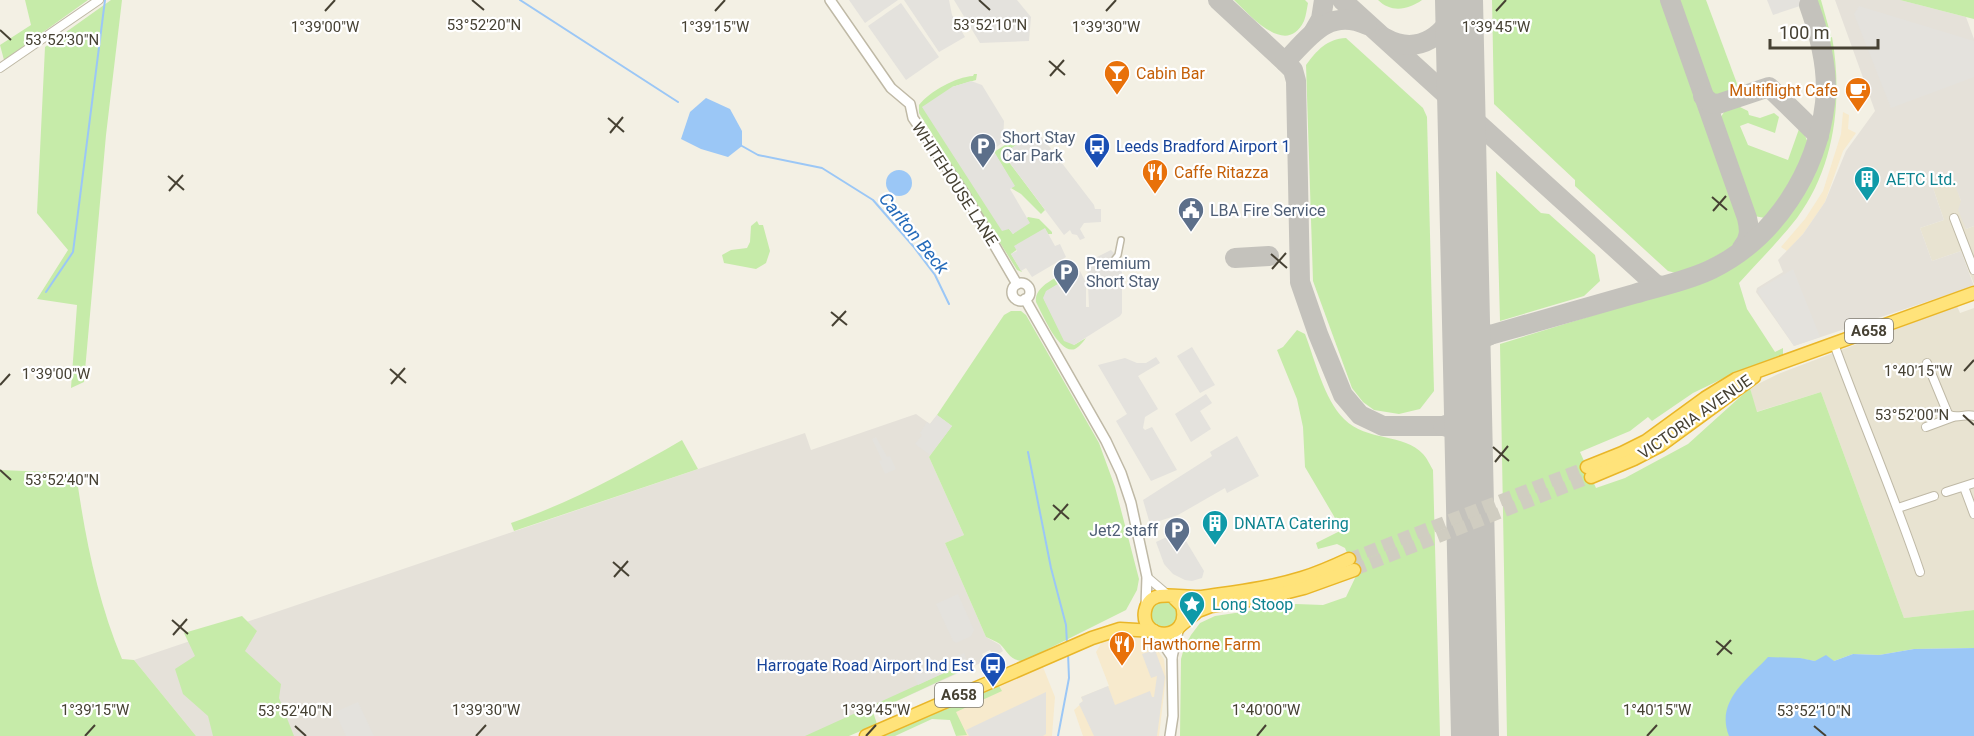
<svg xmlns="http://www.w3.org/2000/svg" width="1974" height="736" viewBox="0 0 1974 736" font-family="Roboto,sans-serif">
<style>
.residential{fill:#e8e3d1}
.commercial{fill:#f7eacd}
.industrial{fill:#e5e1d9}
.green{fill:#c6eba9}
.parking{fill:#e4e2dd}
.water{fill:#9bc7f6}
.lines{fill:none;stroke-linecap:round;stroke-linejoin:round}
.stream{stroke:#9bc7f6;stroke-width:2}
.taxiway{stroke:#c4c2bc;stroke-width:20}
.runway{stroke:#c4c2bc;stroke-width:48}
.trunk-tunnel{stroke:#d0cdc1;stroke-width:12;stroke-dasharray:12 6;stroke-linecap:butt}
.pedestrian-casing{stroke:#bfb9a6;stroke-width:8}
.minor-casing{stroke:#bfb9a6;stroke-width:10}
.tertiary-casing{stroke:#bfb9a6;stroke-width:12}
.trunk-casing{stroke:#e9b628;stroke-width:15}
.pedestrian{stroke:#fff;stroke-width:5}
.minor{stroke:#fff;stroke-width:8}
.tertiary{stroke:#fff;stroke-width:9}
.trunk{stroke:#ffe37a;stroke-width:12}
.ticks{fill:none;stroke:#464133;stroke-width:2}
.labels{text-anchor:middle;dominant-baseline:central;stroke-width:4.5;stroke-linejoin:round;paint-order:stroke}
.shield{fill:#fff;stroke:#7e7a70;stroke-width:1.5}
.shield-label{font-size:15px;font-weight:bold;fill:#464133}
.food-label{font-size:16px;fill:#c56008;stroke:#fff;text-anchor:start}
.service-label{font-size:16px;fill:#4e5e75;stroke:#fff;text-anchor:start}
.transit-label{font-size:16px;fill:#164399;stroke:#fff;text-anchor:start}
.culture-label{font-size:16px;fill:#0d838f;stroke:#fff;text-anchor:start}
.street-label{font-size:16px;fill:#464133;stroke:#fff}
.water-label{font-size:18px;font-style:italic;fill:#256bba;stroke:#fff}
.ticks-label{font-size:15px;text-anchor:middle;fill:#464133;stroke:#fff;stroke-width:4.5;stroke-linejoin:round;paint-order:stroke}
</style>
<rect width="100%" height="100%" fill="#f3f0e4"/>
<g class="residential">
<polygon points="1953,177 1961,201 1966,229 1974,226 1974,284 1961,251 1932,261 1920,228 1944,220 1932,185"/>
<polygon points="1957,306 1960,313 1974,308 1974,610 1904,618 1821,392 1756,412 1750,388 1778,374"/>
</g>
<g class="commercial">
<polygon points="1843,112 1849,115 1848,129 1856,133 1843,151 1825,202 1803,234 1787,251 1781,247 1805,219 1823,191 1841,134"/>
<polygon points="1120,636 1139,637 1147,640 1155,647 1164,659 1166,677 1159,736 1083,736 1074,710 1083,702 1081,697 1109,686 1096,652 1102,642"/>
<polygon points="1043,667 1055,697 1052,736 958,736 945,709"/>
</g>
<g class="industrial">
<polygon points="1835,0 1900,0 1966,17 1974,39 1974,226 1966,229 1958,210 1961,201 1952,178 1932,185 1944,220 1920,228 1932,261 1961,251 1974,286 1794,346 1756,292 1757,288 1783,272 1778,260 1803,234 1825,202 1846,151 1875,111"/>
<polygon points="916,414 930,424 937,415 952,426 929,457 964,535 945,543 986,637 1000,645 1003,651 994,657 990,650 982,654 985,661 820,736 196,736 134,660 805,433 811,450"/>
</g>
<g class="green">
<polygon points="25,0 88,0 4,60 0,45 31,25"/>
<polygon points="111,0 122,0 106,135 84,382 71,388 77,305 37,299 68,250 37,213 45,47"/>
<path d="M1234,0H1305L1308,3C1307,8 1306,16 1304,21C1286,58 1250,15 1234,0Z"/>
<path d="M1378,0H1422C1408,10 1391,13 1378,0Z"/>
<polygon points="1492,0 1661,0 1743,228 1741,239 1732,247 1711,259 1679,274 1668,271 1575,186 1575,180 1494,104"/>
<path d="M1677,0H1706L1739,89C1728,97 1721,99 1710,91Z"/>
<polygon points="1814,0 1821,0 1831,36 1826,37"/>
<polygon points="1900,0 1974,0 1974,19 1966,17"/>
<path d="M1832,37C1843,99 1835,167 1797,218C1779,241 1758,262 1739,283L1747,309L1775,352L1783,348V355L1728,376L1693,393L1652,421L1648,417L1630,431L1580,452L1596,488L1625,478L1688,444L1750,388L1757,412L1821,392L1904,618L1974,610V648L1914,649L1879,655L1853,654L1834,661H1815L1797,658L1787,736H1507L1500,344L1698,283L1733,267L1753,253L1774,233L1790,214L1805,190L1816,167L1829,124L1832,79L1835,76L1826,39Z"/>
<path d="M1346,38L1423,108L1427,117L1434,391L1420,409L1399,414L1374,410L1363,402L1352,388L1313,281L1306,65C1317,50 1327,39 1346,38Z"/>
<path d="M974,74H977L976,80L952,87L1009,229L1013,234L1028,217L1039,219L1052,232V234H1048L1045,229L1011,254L1022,272L1017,270L919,113V105C930,91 956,77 973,76Z"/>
<path d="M1738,106L1748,111L1749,115L1760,118L1774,113L1779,117L1775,133L1748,123L1740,126L1748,145L1788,160L1799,129L1804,133L1808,143C1797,171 1784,194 1765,218L1754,216L1719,120L1726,109Z"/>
<polygon points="1014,134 1019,136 1018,144 1003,154 1045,210 1041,214 1021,194 1011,188 1014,186 994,152 1013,140"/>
<polygon points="1496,171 1541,213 1549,214 1595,255 1600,281 1584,296 1500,321"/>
<polygon points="757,221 759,225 763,225 770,251 766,263 756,269 724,263 722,255 731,250 747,248 750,242 751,226"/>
<path d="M1072,269L1075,274L1047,291L1044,299L1065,341L1070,339L1074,345L1086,338C1083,342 1079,347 1075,349C1059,355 1042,313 1036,302C1034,285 1059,277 1072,269Z"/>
<path d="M1011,311H1021L1026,315L1099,443L1115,487L1139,579L1137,590L1126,610L1024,661C1010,661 1008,652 1000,644C996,641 990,639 986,637L945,543L964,535L929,457L952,426L937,415L1004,315Z"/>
<path d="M1297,330L1305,334C1315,360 1324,399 1344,419C1367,442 1404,433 1423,454C1427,458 1430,465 1433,470L1440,736H1180L1181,659L1184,648L1191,635L1200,623L1215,616L1296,604L1323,605L1346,597L1356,576L1345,548L1337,544L1318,549L1316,543L1348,527L1342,518H1335L1305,467L1303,427L1297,399L1277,350L1283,347Z"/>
<path d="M682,440L698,469L514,531L511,523C572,502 627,472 682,440Z"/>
<path d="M0,470L76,473C85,537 97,599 122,659L134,660L196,736H0Z"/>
<circle cx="1164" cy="615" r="14"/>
<polygon points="242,616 257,631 245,651 281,684 279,698 294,736 213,736 208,716 183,694 175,669 195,656 184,633"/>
<polygon points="970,661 972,666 873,712 877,724 849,736 805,736"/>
<polygon points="999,686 1002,691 956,712 967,735 956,736 950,720 932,719 895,736 883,736"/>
</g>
<g class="parking">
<polygon points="849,0 898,0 865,23"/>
<polygon points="904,0 949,0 952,15 965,37 939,52"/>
<polygon points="954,0 1017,0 1031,17 1029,41 980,43"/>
<polygon points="1767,0 1815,0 1815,1 1773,15"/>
<polygon points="901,3 939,57 906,80 868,26"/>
<polygon points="1859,6 1974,41 1974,77 1891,108 1854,14"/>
<polygon points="971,81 982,85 1004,121 1003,142 993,150 1015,186 1010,189 1030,223 1013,234 1009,229 1002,231 922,107 952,87"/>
<polygon points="1042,137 1094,205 1095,209 1101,209 1101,222 1084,223 1080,229 1085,238 1080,240 1077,235 1072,234 1070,230 1064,235 1003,154 1016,145"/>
<polygon points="1045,228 1055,246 1060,244 1066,257 1032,277 1026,268 1021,271 1011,254 1017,251 1014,246"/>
<polygon points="1111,250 1122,261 1122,313 1120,316 1074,345 1064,341 1043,298 1046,291 1080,271 1086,283 1086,307 1089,307 1087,262"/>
<polygon points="1793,269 1820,337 1794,346 1758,292 1759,289"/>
<polygon points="1192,347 1215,385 1200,393 1177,356"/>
<polygon points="1156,357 1160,363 1138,376 1158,409 1145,417 1143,428 1145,430 1152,427 1177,470 1151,481 1116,421 1127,414 1098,365 1125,358 1137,363 1146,363"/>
<polygon points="1206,394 1212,403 1200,411 1211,429 1191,442 1175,414"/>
<polygon points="937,415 952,426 930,455 915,444 922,435 920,433 927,422 930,424"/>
<polygon points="1237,436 1259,476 1227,493 1225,488 1178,515 1150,524 1143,500 1212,456 1210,452"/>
<polygon points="876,437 887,457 890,456 896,469 885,474 879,461 882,460 872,439"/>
<polygon points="1180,531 1204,571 1202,578 1192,581 1185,580 1173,574 1164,564 1156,542"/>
<polygon points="958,594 974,630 971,636 956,643 953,641 936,604"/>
<polygon points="1155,650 1165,677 1157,736 1094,736 1079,704 1083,701 1081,697 1108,686 1115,705 1150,691 1152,697 1154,697 1157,676 1151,678 1142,654"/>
<polygon points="964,653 968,662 918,685 913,675"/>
<polygon points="1046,692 1046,734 1043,736 969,736 966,730"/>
<polygon points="358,702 374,736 346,736 335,712"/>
</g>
<g class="water">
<polygon points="706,98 730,109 742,131 742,146 728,157 701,149 681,139 690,112"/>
<circle cx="899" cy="183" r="13"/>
<path d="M1974,648V736H1729C1715,701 1748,679 1768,657L1800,658L1815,661L1826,655L1834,661L1853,654L1879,655L1914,649Z"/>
</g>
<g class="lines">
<g class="stream">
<polyline points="520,0 678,102"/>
<polyline points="742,146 758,155 822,168 873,200 913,246 935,275 949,304"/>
<polyline points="46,292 73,252 105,0"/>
<polyline points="1028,452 1051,568 1066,625 1067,644"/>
<polyline points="1058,736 1069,678 1068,653"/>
</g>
<g class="taxiway">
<polyline points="1218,0 1285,62 1293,70 1296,81 1300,282 1318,334 1343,395 1360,415 1383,426 1443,426"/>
<polyline points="1342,0 1655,284 1661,286"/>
<path d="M1670,0L1747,218C1750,230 1750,239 1742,248"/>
<polyline points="1313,33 1321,19 1324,0"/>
<path d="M1385,38C1419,57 1449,34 1458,0"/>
<path d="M1285,62C1309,37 1329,7 1367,25"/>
<polyline points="1460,71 1465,100 1474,117"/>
<polyline points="1703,96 1711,103 1718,104 1769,87 1819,136"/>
<polyline points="1449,102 1455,114 1461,145"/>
<polyline points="1462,166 1463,152 1475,139"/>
<polyline points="1235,258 1269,256"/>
<path d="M1464,298C1468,318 1467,329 1490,335C1471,342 1469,352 1466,370"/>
<path d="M1490,335C1538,321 1586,308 1634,294C1660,286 1688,281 1712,269C1775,238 1817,172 1825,103C1829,70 1820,36 1809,5"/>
<path d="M1467,402C1464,416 1457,422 1443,426C1459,429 1465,437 1468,452"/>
</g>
<polyline class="runway" points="1459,0 1475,736"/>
<g class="trunk-tunnel">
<polyline points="1349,559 1587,467"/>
<polyline points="1354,570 1591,477"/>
</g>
<g class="pedestrian-casing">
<polyline id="pedestrian" points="1114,260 1118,255 1121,240"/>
</g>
<g class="minor-casing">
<g id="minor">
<polyline points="0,68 99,0"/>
<polyline points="1954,218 1974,270"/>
<path d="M1834,344C1862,421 1894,495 1920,572"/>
<path d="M1927,363L1948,414C1956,420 1965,413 1974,416"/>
<polyline points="1926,427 1953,417"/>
<polyline points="1964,487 1974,514"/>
<polyline points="1946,492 1974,483"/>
<polyline points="1898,508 1934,496"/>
<polyline points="1147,577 1168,595"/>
</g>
</g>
<g class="tertiary-casing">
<g id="tertiary">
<polyline points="830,0 891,88 910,104 913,118 964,193 1017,284"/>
<circle cx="1021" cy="292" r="9"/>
<polyline points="1025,299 1106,441 1121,473 1131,503 1147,577 1146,606"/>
<polyline points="1156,633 1172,657"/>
<polyline points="1170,736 1173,716 1172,657 1179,627"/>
</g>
</g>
<g class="trunk-casing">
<g id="trunk">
<polyline points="1587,467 1622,453 1646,441 1705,398 1736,379 1974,293"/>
<polyline points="1591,477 1634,459 1661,445 1754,377"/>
<path d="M1172,596L1182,606C1192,642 1140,642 1145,611C1146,605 1150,599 1156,597C1166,593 1188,598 1202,597C1235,592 1270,588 1302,578C1318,573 1334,566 1349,559"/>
<polyline points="1181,625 1198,611 1211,606 1268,597 1304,588 1354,570"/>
<polyline points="866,736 1092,638 1120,629 1154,631"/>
</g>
</g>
<use href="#pedestrian" class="pedestrian"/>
<use href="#minor" class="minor"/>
<use href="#tertiary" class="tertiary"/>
<use href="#trunk" class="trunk"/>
</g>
<path class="ticks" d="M472,0L484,10M979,0L990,10M325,11L335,0M715,11L725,0M1106,11L1116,0M1496,11L1506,0M0,30L11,40M1049,61L1065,75M1050,76L1064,60M608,118L624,132M610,133L623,117M168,176L184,190M169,191L183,175M1712,197L1727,210M1713,211L1726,196M1271,254L1287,268M1272,269L1286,253M831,312L847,325M832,326L846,311M390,369L406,383M1964,371L1974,360M391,384L405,368M0,385L10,374M1963,415L1974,425M1493,447L1509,461M1495,462L1508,446M0,470L11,480M1053,505L1069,519M1054,520L1068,504M613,562L629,576M614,577L628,561M172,620L188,634M173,635L187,619M1716,641L1732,654M1717,655L1731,640M295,726L306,736M1814,726L1826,736M85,736L95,725M476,736L486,725M866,736L876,725M1257,736L1266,725M1647,736L1657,725"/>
<defs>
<g id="bar-pin" transform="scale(1.35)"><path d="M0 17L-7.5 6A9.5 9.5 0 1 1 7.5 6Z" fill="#e8710a" stroke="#fff"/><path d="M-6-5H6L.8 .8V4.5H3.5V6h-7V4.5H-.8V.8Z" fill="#fff"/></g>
<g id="cafe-pin" transform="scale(1.35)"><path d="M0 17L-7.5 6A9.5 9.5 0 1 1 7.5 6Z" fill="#e8710a" stroke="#fff"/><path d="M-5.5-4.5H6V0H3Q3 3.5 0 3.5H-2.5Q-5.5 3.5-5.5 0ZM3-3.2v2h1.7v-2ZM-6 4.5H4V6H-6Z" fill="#fff"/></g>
<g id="parking-pin" transform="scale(1.35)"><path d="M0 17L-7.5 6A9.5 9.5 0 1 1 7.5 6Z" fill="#5c6f8a" stroke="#fff"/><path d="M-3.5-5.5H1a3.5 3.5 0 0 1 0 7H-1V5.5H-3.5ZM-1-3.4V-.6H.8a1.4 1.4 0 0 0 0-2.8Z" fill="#fff"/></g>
<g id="bus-pin" transform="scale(1.35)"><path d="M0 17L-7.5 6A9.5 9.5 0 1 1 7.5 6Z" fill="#1a4fb4" stroke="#fff"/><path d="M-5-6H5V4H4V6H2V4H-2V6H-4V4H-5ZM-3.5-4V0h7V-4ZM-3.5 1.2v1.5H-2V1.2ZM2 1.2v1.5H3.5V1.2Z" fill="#fff"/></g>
<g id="restaurant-pin" transform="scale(1.35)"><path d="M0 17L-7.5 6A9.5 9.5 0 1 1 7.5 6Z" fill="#e8710a" stroke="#fff"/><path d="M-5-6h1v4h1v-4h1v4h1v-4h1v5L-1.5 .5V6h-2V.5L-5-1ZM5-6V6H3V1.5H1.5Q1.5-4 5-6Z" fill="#fff"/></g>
<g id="building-pin" transform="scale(1.35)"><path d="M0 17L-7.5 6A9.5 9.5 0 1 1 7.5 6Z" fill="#0f9aa8" stroke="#fff"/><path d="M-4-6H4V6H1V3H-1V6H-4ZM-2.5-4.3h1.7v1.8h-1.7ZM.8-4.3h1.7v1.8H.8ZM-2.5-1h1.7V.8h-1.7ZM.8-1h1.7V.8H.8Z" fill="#fff"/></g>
<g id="civic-pin" transform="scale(1.35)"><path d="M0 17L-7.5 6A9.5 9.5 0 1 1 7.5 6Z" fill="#5c6f8a" stroke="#fff"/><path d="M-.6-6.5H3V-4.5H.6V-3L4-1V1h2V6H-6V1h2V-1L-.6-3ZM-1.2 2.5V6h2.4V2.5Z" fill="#fff"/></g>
<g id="sight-pin" transform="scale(1.35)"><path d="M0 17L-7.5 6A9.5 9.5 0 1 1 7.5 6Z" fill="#0f9aa8" stroke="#fff"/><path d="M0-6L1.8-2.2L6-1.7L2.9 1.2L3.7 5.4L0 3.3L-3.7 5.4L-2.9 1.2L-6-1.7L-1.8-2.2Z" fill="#fff"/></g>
</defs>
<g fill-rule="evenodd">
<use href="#bar-pin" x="1117" y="73"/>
<use href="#cafe-pin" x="1858" y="90"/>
<use href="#parking-pin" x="983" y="146"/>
<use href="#bus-pin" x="1097" y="146"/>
<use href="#restaurant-pin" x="1155" y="172"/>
<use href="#building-pin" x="1867" y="179"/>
<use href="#civic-pin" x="1191" y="210"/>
<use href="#parking-pin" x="1066" y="272"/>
<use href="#building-pin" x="1215" y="523"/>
<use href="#parking-pin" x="1177" y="530"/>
<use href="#sight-pin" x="1192" y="604"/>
<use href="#restaurant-pin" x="1122" y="644"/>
<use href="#bus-pin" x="993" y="665"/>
</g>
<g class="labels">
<g class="shield">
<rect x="1845" y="319" width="48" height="24" rx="4.5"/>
<rect x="935" y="683" width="48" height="24" rx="4.5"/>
</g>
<g class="shield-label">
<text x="1869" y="331">A658</text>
<text x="959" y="695">A658</text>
</g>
<g class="food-label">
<text x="1136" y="73">Cabin Bar</text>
<text x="1838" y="90" text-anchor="end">Multiflight Cafe</text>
<text x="1174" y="172">Caffe Ritazza</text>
<text x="1142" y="644">Hawthorne Farm</text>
</g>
<g class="service-label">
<text x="1002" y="137">Short Stay<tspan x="1002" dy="18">Car Park</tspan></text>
<text x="1210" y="210">LBA Fire Service</text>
<text x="1086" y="263">Premium<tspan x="1086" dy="18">Short Stay</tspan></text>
<text x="1158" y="530" text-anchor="end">Jet2 staff</text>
</g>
<g class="transit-label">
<text x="1116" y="146">Leeds Bradford Airport 1</text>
<text x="974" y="665" text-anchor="end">Harrogate Road Airport Ind Est</text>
</g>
<g class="culture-label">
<text x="1886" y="179">AETC Ltd.</text>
<text x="1234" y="523">DNATA Catering</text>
<text x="1212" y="604">Long Stoop</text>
</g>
<g class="street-label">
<text transform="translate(955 184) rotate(57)">WHITEHOUSE LANE</text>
<text transform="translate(1695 417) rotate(-35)">VICTORIA AVENUE</text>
</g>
<g class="water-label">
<text transform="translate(914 233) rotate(51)">Carlton Beck</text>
</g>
</g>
<g class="ticks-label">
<text x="990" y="30">53°52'10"N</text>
<text x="484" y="30">53°52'20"N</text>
<text x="325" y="32">1°39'00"W</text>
<text x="715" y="32">1°39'15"W</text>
<text x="1106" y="32">1°39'30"W</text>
<text x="1496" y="32">1°39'45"W</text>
<text x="62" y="45">53°52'30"N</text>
<text x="1918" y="376">1°40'15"W</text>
<text x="56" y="379">1°39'00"W</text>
<text x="1912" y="420">53°52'00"N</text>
<text x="62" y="485">53°52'40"N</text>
<text x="95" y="715">1°39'15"W</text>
<text x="486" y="715">1°39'30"W</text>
<text x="876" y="715">1°39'45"W</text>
<text x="1266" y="715">1°40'00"W</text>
<text x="1657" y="715">1°40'15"W</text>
<text x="295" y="716">53°52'40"N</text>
<text x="1814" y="716">53°52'10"N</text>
</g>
<path d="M1770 39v9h108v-9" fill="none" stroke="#464133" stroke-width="3"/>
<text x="1779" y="39" font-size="18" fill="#464133" stroke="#ffffff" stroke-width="4.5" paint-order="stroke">100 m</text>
</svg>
